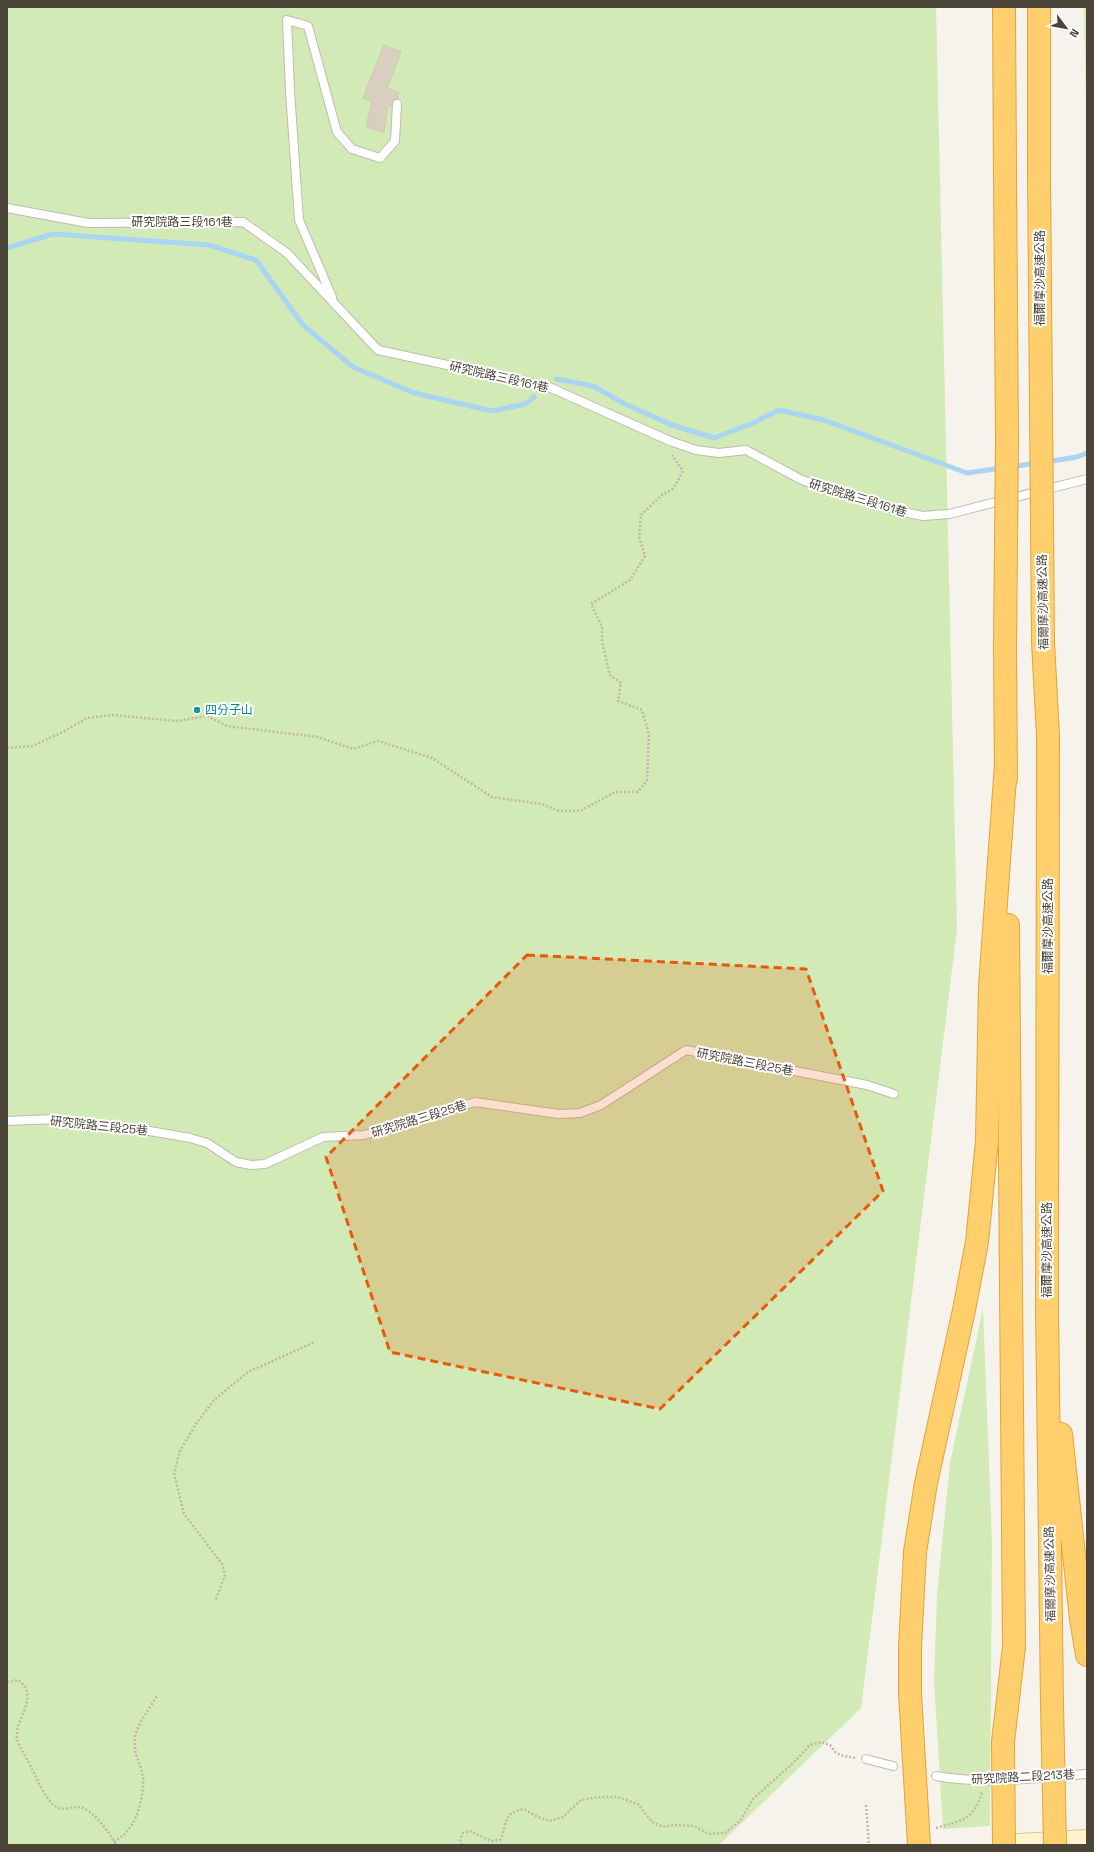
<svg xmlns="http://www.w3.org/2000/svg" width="1094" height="1852" viewBox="0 0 1094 1852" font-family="'Space Grotesk','Noto Sans TC',sans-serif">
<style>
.green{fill:#d2eab5}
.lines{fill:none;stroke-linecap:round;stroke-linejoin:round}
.stream{stroke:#a9d4f2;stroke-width:5}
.building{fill:#d8cfc1;stroke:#d3c7b4}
.service-casing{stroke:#c2bbae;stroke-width:10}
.secondary-casing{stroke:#d6c79b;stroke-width:24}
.motorway-casing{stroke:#e0a43c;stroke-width:24}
.path{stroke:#c4b79f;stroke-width:2.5;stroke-dasharray:2 2;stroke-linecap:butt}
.service{stroke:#fff;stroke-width:8}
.secondary{stroke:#fff3cd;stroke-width:22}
.motorway{stroke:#ffcf6e;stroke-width:22}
.motorway-bridge-casing{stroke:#e0a43c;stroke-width:24;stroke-linecap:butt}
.motorway-bridge{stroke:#ffcf6e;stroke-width:22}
.marked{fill:#e8590c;fill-opacity:0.2;stroke:#e8590c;stroke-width:3;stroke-dasharray:8 5;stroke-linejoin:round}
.culture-dot{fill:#0f9aa8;stroke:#fff;stroke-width:1.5}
.labels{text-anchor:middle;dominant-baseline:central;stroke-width:4;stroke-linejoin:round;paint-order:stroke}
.street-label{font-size:12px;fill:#4b4439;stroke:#fff}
.culture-label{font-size:12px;fill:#0d838f;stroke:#fff;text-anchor:start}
</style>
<rect width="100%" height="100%" fill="#f6f3ec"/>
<g class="green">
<polygon points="7,7 936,7 957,929 861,1708 719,1845 7,1845"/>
<polygon points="1084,7 1087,7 1087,166"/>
<polygon points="983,1309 992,1542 990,1826 943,1829 934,1680 937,1595 950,1463"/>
</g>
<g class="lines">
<g class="stream">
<polyline points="7,248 53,234 209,245 256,260 303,325 353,367 414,393 492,411 525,404 534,397"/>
<polyline points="556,379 593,386 625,404 672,425 714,438 751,424 779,410 824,420 967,473 1002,468"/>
<polyline points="1046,462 1077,457 1087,453"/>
<polyline points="1012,467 1036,463"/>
</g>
</g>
<polygon class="building" points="384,45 401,52 387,88 399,93 397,99 392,101 391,107 388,105 384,132 366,127 372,101 363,98"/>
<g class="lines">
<g class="service-casing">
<g id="service">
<polyline points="7,208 88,223 243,222 287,253 378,350 549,387 670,441 696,450 719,453 746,450 800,479 825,489 904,512 923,516 949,514 1087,479"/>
<polyline points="332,297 299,220 290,91 287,20 308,26 337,132 352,149 380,158 395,141 397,104"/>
<polyline points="7,1121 55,1119 87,1126 138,1129 190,1138 207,1143 236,1162 251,1165 265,1164 323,1137 364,1135 475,1102 559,1114 580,1113 601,1105 686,1050 867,1085 894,1094"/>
<polyline points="866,1759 893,1766"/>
<path d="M936,1776C986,1785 1037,1778 1087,1774"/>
</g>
</g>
<g class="secondary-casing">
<polyline id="secondary" points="1019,1845 1087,1841"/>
</g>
<g class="motorway-casing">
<g id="motorway">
<polyline points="1004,7 1005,174"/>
<polyline points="1039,7 1039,171"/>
<polyline points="1043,642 1048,736 1047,1306 1052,1704"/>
<polyline points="1005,648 1006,779"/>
<polyline points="1008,925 1014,1647"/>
<polyline points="1061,1434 1081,1619 1087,1655"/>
<polyline points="919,1845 910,1694 910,1647 915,1552 926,1483 964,1310 977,1242 987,1141 990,986 1006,764"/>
</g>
</g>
<g class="path">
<polyline points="7,748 32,746 63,732 87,718 113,715 177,721 207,716 227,726 318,737 353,749 378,741 432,758 492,797 542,804 559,811 580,811 615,792 638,792 647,780 649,734 642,710 618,701 621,683 610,675 602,642 602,627 591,604 630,580 645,556 639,537 641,515 662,495 673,489 683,471 672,455"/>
<polyline points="216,1599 225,1575 222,1564 184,1514 174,1473 180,1451 196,1424 214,1400 248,1372 315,1342"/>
<path d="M7,1682L18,1680C41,1697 14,1719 17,1739C19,1747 29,1762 32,1769C38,1780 46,1802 57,1807C64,1811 72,1807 78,1807C91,1806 111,1835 116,1845"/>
<polyline points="866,1805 869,1845"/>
<path d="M936,1828C962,1820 973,1821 982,1792"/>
<path d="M114,1842C119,1838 125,1835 128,1830C139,1818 146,1787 142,1772C139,1760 133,1752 135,1739C137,1723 149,1710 157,1696"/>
<path d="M462,1845L460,1840L463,1833L470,1831L491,1841L500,1840C508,1823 502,1813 524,1809L536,1816L549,1821L563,1817L581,1800L598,1797H618L638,1804L652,1822L663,1827L674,1825L694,1826L709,1834L725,1833L740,1821L753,1799L793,1763L810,1745L821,1742L830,1745L836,1753L844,1756L856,1758"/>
</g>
<use href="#service" class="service"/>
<use href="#secondary" class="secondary"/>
<use href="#motorway" class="motorway"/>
<g class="motorway-bridge-casing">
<g id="motorway-bridge">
<polyline points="1039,171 1043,642"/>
<polyline points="1005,648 1007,439 1005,174"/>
<polyline points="1052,1704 1055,1845"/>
<polyline points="1004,1845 1003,1742 1014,1647"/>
</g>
</g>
<use href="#motorway-bridge" class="motorway-bridge"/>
</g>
<path class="marked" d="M527,955L806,969L883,1191L660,1409L390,1352L326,1157Z"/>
<circle class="culture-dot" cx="197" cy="710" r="4"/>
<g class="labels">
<g class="street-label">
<text x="182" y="222">研究院路三段161巷</text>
<text transform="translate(1040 278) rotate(-90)">福爾摩沙高速公路</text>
<text transform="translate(499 377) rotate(13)">研究院路三段161巷</text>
<text transform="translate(858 498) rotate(17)">研究院路三段161巷</text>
<text transform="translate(1043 602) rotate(-91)">福爾摩沙高速公路</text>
<text transform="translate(1048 926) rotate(-90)">福爾摩沙高速公路</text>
<text transform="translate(745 1062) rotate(11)">研究院路三段25巷</text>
<text transform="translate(419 1119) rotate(-17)">研究院路三段25巷</text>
<text transform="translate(99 1126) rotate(6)">研究院路三段25巷</text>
<text transform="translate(1047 1250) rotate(-90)">福爾摩沙高速公路</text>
<text transform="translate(1050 1574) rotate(-91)">福爾摩沙高速公路</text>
<text transform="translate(1023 1777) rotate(-3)">研究院路二段213巷</text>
</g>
<g class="culture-label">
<text x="205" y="710">四分子山</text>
</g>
</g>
<rect width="1094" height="1852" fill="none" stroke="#4b4439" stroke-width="16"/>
<g transform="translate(1066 28) rotate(122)" stroke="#ffffff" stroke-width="3" paint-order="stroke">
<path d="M0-3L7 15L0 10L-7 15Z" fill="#4b4439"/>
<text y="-6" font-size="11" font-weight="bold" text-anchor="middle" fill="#4b4439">N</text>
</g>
</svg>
